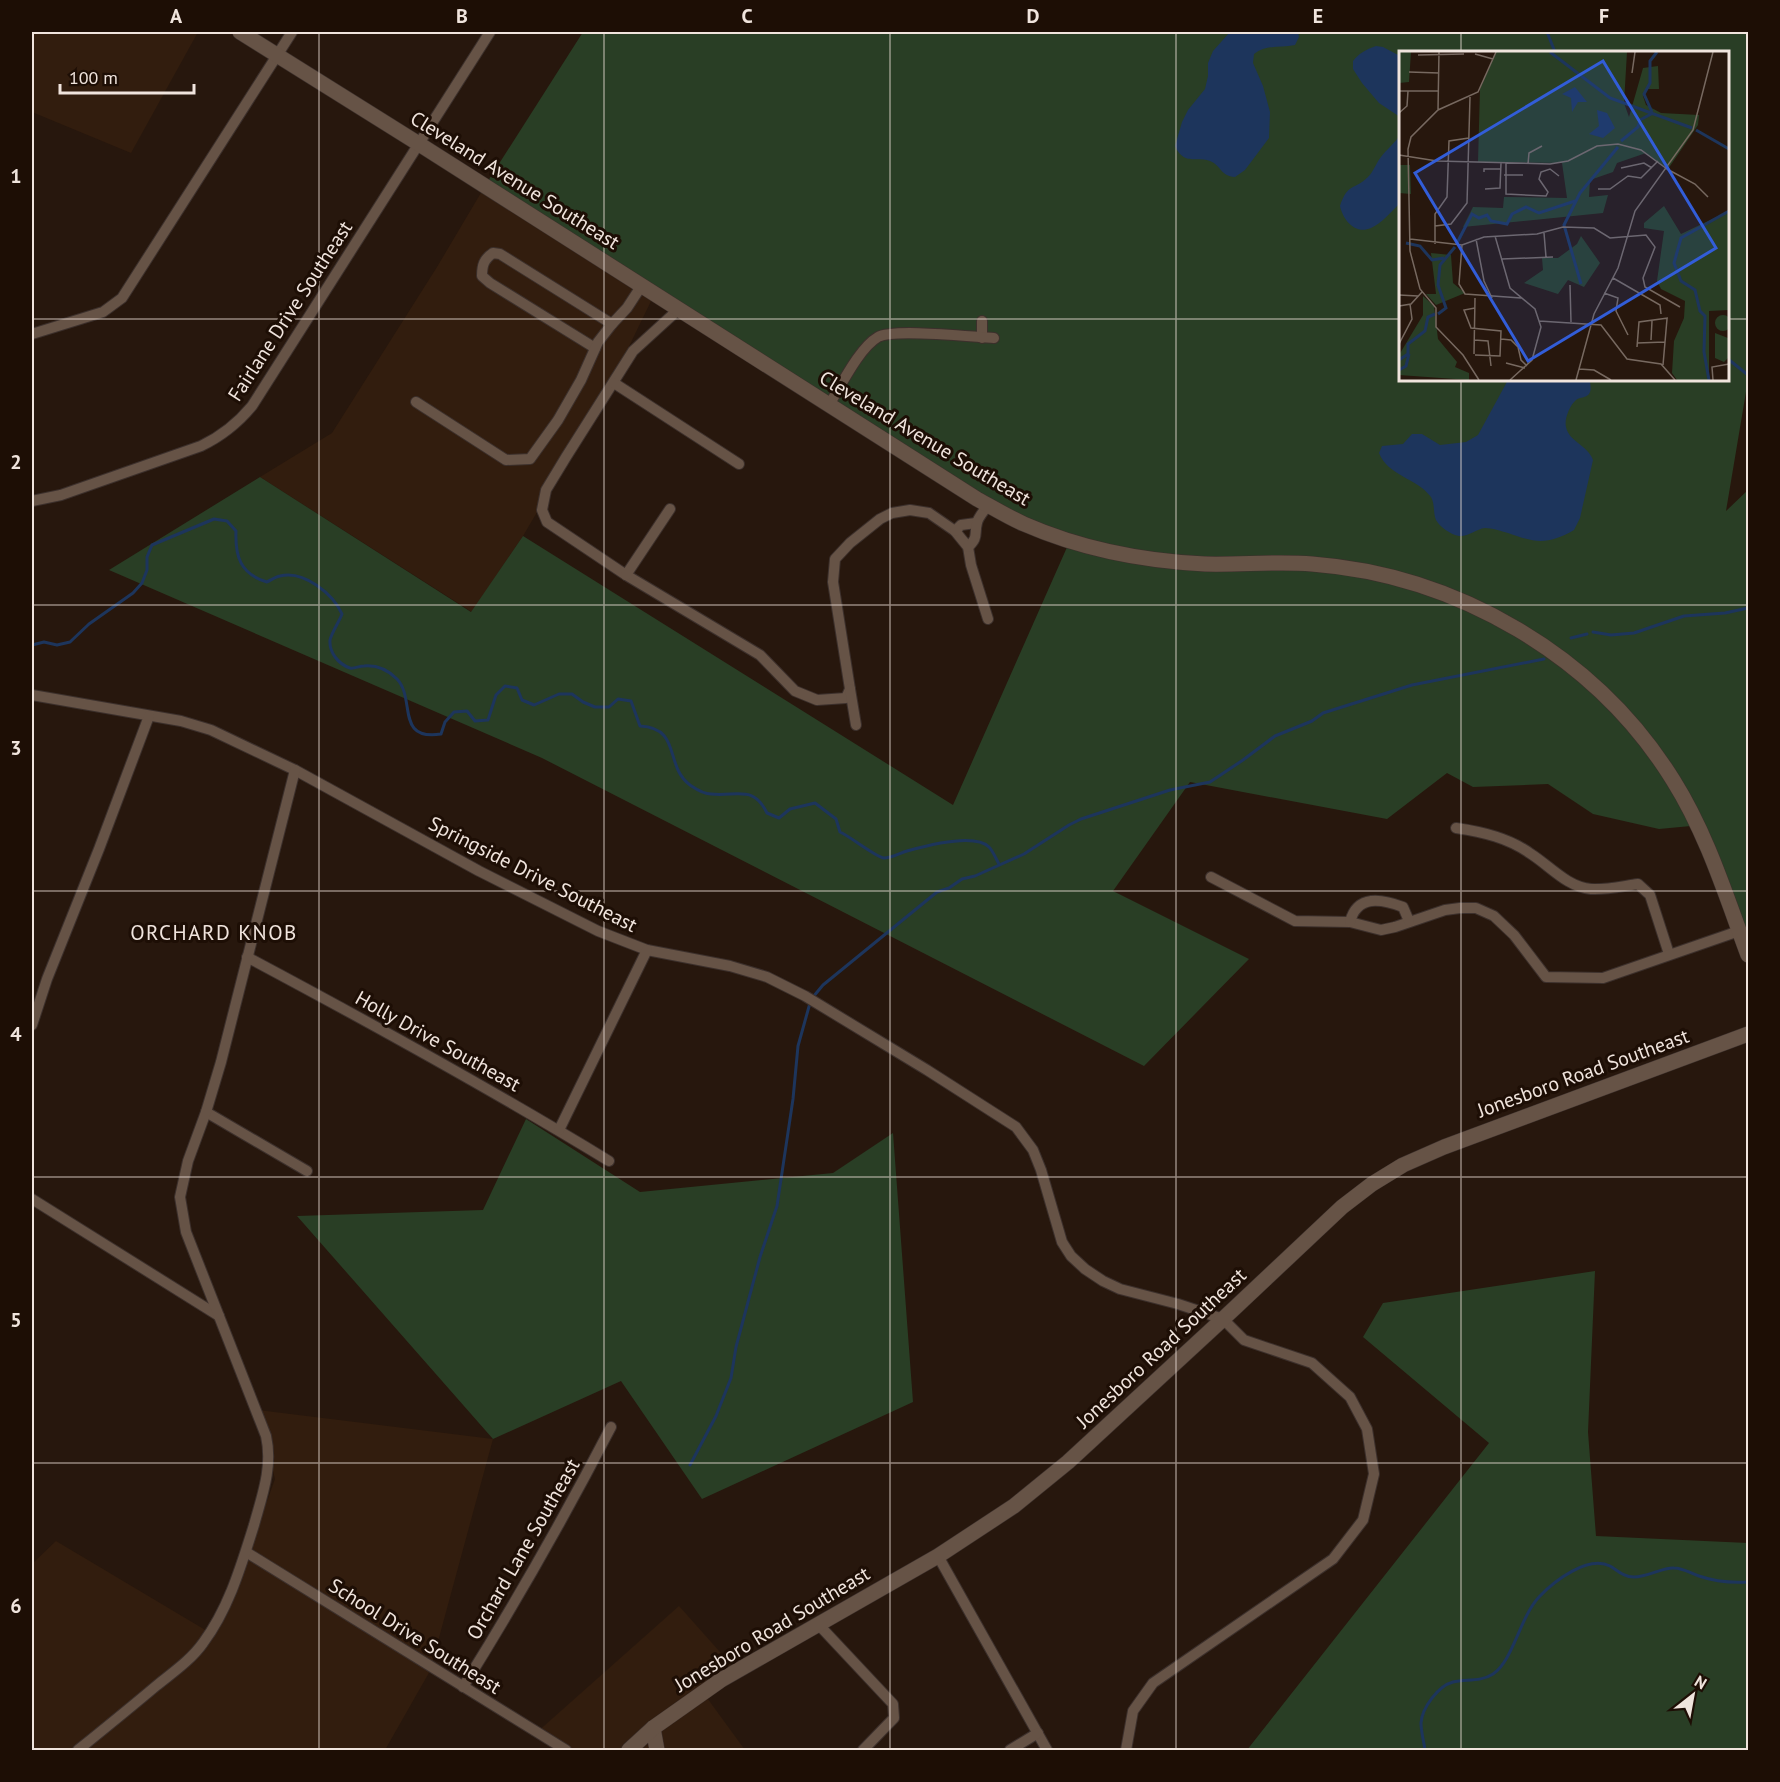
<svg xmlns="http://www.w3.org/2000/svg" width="1780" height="1782" viewBox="0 0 1780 1782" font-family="'PT Sans',sans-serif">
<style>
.built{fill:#321d0e}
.green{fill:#293e25;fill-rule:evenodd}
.water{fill:#1d355c}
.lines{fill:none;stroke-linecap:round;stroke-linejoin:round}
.stream{stroke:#1d355c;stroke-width:3}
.street-casing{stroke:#3c302c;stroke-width:12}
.secondary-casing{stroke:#3c302c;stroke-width:16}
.street{stroke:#665346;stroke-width:10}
.secondary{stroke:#665346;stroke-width:15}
.grid{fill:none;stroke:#f0e4dd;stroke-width:1.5;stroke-opacity:0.55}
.labels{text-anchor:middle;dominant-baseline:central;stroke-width:6;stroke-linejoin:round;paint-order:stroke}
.street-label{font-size:20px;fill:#f0e4dd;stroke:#1d0e05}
.neighbourhood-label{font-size:21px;letter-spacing:1.5px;fill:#f0e4dd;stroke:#1d0e05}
.inset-river{fill:none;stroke:#1d355c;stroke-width:3}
.inset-road{fill:none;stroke:#776960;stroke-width:1.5}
.view{fill:#325dd8;fill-opacity:0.15;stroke:#325dd8;stroke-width:3}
.inset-edge{fill:none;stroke:#f0e4dd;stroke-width:3}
.neatline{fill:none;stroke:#f0e4dd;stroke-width:2}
.grid-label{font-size:20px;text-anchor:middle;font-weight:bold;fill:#f0e4dd}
</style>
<rect width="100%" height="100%" fill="#27170d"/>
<g class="built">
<polygon points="32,32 198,32 131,153 32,112"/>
<polygon points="488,181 653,297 602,402 523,536 472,612 260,477 332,433 437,267"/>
<polygon points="258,1410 493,1439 430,1671 385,1750 32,1750 32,1564 56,1541 207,1631 240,1576 275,1479"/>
<polygon points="679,1606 736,1670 702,1691 745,1750 558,1750 535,1734"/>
</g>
<g class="green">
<path d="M583,32H1748V380L1726,511L1748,490V946L1691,826L1659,829L1593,814L1548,784L1473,787L1447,773L1387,819L1190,782L1113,891L1249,959L1144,1066L542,758L109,570L260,477L471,612L523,536L953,805L1068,545L1002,518L488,181ZM1400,52H1728V380H1400Z"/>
<polygon points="526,1119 640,1192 833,1173 893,1133 913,1402 702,1499 621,1381 493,1439 297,1216 483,1210"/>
<polygon points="1595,1271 1588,1432 1596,1536 1748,1543 1748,1750 1247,1750 1489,1443 1363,1337 1383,1303"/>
</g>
<g class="water">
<path d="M1230,32H1298L1299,37L1295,45C1281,48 1267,44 1254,54L1253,63L1263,86L1270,112L1269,138L1245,170L1235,177C1220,176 1222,166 1210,161C1197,156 1184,166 1175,146L1182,122L1188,110L1205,89L1208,76V63L1213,51Z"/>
<path d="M1376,46L1383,47L1400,56V117L1379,103L1362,83L1353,69V61C1359,53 1367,49 1376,46Z"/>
<path d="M1400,135V203C1392,211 1381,224 1371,228C1355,235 1343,220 1340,206C1348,182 1354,191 1368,177C1374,171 1376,163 1381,157C1387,149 1395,143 1400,135Z"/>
<path d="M1508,380H1590C1590,384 1592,390 1589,394C1586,398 1580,397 1576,400C1570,405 1564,419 1566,427C1569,442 1588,445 1593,460L1580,518L1574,530C1548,545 1535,543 1508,533C1501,531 1492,528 1485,528C1476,529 1468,537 1459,536C1451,535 1439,526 1436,520C1433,513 1435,504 1431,497C1417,478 1388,476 1379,453L1382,446L1403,444L1412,434H1422L1440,445L1466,442L1478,435Z"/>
</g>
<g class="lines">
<g class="stream">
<polyline points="1547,32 1555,52"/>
<polyline points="1728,359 1748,375"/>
<polyline points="1593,632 1611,635 1634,633 1684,616 1725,613 1748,608"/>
<polyline points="1571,638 1587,634"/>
<path d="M32,645L44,642L57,645L70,642L89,624L133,593L142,583L147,570V557L152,545L214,519L227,521L236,531C235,556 240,574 267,582C271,580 275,577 280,576C304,570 333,594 342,614C339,622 332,632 330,640C329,652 338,664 350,668C354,669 359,666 364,666C376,665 388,670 397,679C416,699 395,741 441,734L445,722L454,712L467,711L475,721L488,720L496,695L505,686L517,688L522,700L534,705L559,694H572L583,702L595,707H609L618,699L631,701L640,726C682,728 664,766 690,785C696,789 703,794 711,794C736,797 753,784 767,813L779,818L790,809L815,803L836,819L840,832C851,837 876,857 884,858C891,858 900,853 907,851C925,846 975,833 989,847C993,851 996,859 999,864"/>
<polyline points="813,997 823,985 937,892 949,888 962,879 975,876 1024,854 1069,825 1081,819 1170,790 1210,782 1243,760 1275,736 1312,721 1323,713 1412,685 1544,659"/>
<polyline points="690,1465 716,1416 731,1378 736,1347 760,1257 777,1206 793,1099 798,1046 810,1003"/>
<path d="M1425,1750C1424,1742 1421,1732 1421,1723C1422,1708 1438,1686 1453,1682C1466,1679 1481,1682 1493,1674C1513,1661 1520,1617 1539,1597C1554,1581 1588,1555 1610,1566C1618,1571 1624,1577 1634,1577C1648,1577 1663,1567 1674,1568C1683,1568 1690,1573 1699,1576C1716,1582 1731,1583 1748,1582"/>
</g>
<g class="street-casing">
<g id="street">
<polyline points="679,309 633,351 566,457 546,490 542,510 547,522 626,575 760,655 795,691 817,700 846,698 850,689 833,582 835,559 850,543 880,519 892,513 910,510 929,513 955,531 968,547 971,565 988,619"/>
<polyline points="32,334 103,312 122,298 292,32"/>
<polyline points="982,338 982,321"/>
<path d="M595,348L490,283L482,276C482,265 484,259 493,253L500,254L612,324"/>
<polyline points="614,383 739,464"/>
<polyline points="416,402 506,460 530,459 558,420 581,380 598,342 612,324 627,308 642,285"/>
<path d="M829,405C841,386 859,348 878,337C894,328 972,337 994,338"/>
<path d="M32,501L61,495L201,446C222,436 237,424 252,406L490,32"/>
<polyline points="955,531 961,525 976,523"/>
<path d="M968,547C979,537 974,534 977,523C978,517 985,510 988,505"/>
<polyline points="626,575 670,509"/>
<polyline points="850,689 856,725"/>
<polyline points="32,695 181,721 211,730 295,770 479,871 598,931 647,950 730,966 767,977 805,996 927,1070 1016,1127 1033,1150 1041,1170 1062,1242 1071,1256 1085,1269 1103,1281 1120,1289 1178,1304 1223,1319 1244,1340 1312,1363 1350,1397 1367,1429 1374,1474 1363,1520 1333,1559 1153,1683 1133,1711 1126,1750"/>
<path d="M1456,828C1483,832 1509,838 1531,854C1550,866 1567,887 1591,889C1606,890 1623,886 1638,884L1650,895L1669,954"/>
<polyline points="1211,877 1295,921 1350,922 1381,930 1395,927 1445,910 1460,908 1476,908 1494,916 1514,935 1546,977 1603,978 1739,931"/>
<path d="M1350,922C1357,894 1382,899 1403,907L1409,921"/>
<path d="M247,957C369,1022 491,1089 609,1161"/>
<polyline points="32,1025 47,979 99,849 149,716"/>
<polyline points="206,1112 307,1171"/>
<polyline points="559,1130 647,950"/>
<polyline points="32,1199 219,1316"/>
<polyline points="246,1552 566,1750"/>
<polyline points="938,1556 1047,1750"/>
<polyline points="818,1624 893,1704 894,1718 863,1750"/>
<path d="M463,1687C516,1602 565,1516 611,1427"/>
<path d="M78,1750C104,1729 130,1708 156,1686C172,1673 191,1660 203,1643C229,1608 241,1566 254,1525C262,1496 273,1467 266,1436L186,1232L180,1197L188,1161L206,1112L221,1062L295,770"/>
<polyline points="1010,1750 1038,1733"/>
</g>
</g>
<g class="secondary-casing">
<g id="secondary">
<path d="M240,32L419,144L977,499C992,507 1008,517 1024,524C1081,549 1143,561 1205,564C1241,565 1277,561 1312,564C1457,575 1596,656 1673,780C1707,834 1726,896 1748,955"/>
<polyline points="653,1728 657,1750"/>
<polyline points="629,1750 653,1728 721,1680 938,1556 1014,1506 1068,1462 1223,1319 1342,1207 1372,1184 1403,1165 1444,1147 1748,1034"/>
</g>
</g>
<use href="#street" class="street"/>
<use href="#secondary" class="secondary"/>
</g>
<path class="grid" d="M319,32V1750M604,32V1750M890,32V1750M1176,32V1750M1461,32V52M32,319H1400M1728,319H1748M1461,380V1750M32,605H1748M32,891H1748M32,1177H1748M32,1463H1748"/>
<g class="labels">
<g class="street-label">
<text transform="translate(515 180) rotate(32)">Cleveland Avenue Southeast</text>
<text transform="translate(290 311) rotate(-57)">Fairlane Drive Southeast</text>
<text transform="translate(925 438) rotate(31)">Cleveland Avenue Southeast</text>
<text transform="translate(533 874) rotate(27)">Springside Drive Southeast</text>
<text transform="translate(438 1041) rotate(29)">Holly Drive Southeast</text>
<text transform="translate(1583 1073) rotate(-20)">Jonesboro Road Southeast</text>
<text transform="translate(1161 1348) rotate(-43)">Jonesboro Road Southeast</text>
<text transform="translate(523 1549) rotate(-60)">Orchard Lane Southeast</text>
<text transform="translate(772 1629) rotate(-31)">Jonesboro Road Southeast</text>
<text transform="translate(415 1636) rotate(32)">School Drive Southeast</text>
</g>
<g class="neighbourhood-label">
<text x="214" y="932">ORCHARD KNOB</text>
</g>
</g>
<g transform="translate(1399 51)">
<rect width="330" height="330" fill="#27170d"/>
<path d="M0,1H12L10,31L0,32ZM97,1H228L225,52L230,66L244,17L259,15L260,38H249L244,45L247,54L262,62L300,64L299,74L269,118L247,102L218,112L214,121L191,129L190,146L209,144L204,162L64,176L74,156L104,157L105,146L168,147L163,112L79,111L81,38ZM0,114H11L12,143L0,142ZM265,155L282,183L330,160V259L310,260V329H278L273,322L275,290L285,267L286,250L262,238L258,230L265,180L245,177V172ZM182,185L201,212L185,236L169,229L159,243L125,232L144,219L143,207H159L178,193ZM32,202L52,204L54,232L66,242L37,254L27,243H37ZM24,245L35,255L39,288L58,311L56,316L70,322V329L0,324V304L24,264ZM316 272a8 8 0 1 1 16 0a8 8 0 1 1-16 0ZM316,282L329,287V307L325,311L316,307Z" fill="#293e25"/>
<path d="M176,36L188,51H179L173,61L172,47L163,43ZM198,59L208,62L216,77L204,87L190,83L200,75Z" fill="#1d355c"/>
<path class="inset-river" d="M151,1L211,47L293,77M253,61L245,43L251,32V10L258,1M297,79L330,98M222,90L239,76L241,69L254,62M7,192L21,195L33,209L45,207M58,192L73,163L80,167L88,164L92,170L108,173L113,163L127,156L140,162L176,150M182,233L165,174L181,142L219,96M39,263L47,257L39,234L41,214L56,196M0,309L9,303V293L26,280L29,266L36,263M0,319L7,315L10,303M310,329L305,301L306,265L301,260L296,239L282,230L275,212L282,187L330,160"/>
<path class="inset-road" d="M76,3L94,8M19,4L65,3M10,21L40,22M233,22L236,1M0,40H9L8,55L0,62M9,40H39M39,59L40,1M0,104L38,110L151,113L169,110L198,95L219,93L242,99L268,118M107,112V143L147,145L149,141L140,128L142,121L151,118L160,125M129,113L130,102L143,95M222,117L245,112L253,117M268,118L296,133L309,146M85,121V118H101M105,124H124M86,138L101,137L102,112M199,138H211L229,125L242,127L259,110M36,175L52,173L68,152L71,46M145,182L147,206M96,185L111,237L136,258L142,276L133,309L111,329M11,188L63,194L85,186L138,183L164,176L195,177L211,187L247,184L256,196L244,227L246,236L281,256M77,188L85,230L93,247M36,193V163L48,146L50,90L70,87M63,194L60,233L66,243L122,247M103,208L154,206M214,227L261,254L262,263M171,234L172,271M205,242L219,247L217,260L229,284M0,244L19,245M0,255L12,253L23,241M76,257L65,259L72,277L102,280L101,305L76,304M140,270L202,274L228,308L262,313L276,329M102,288L112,289L119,296L122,309L128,315M75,289L89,290L92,315M252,289L253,270M238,292L266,291M0,293L13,268L11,253M238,296L240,271L269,267M75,303L76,247M107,312L126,317M264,314L268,268M180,318L195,319L212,329M80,329L64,304L37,276V257L21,238L11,200L9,98L12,86L39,59L79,41L97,1M177,329L195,263L219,217L236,160L294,79L314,1M314,329L313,316L330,313"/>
<path class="view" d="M204,10L317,197L129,310L16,122Z"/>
<rect width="330" height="330" class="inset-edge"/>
</g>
<rect width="1780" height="1782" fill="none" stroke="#1d0e05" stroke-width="66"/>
<g transform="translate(1693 1695) rotate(31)" stroke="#1d0e05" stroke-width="4.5" paint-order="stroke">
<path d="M0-4.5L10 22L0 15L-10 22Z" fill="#f0e4dd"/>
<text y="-9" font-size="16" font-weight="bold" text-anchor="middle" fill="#f0e4dd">N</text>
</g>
<path d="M60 84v9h134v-9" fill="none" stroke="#f0e4dd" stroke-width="3"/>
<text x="69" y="84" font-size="18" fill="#f0e4dd" stroke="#1d0e05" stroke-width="4.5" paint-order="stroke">100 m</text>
<rect x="33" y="33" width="1714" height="1716" class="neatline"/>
<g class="grid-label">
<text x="176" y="23">A</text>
<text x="462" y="23">B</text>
<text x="747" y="23">C</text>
<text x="1033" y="23">D</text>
<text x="1318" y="23">E</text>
<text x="1604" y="23">F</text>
<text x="16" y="183">1</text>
<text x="16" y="469">2</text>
<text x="16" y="755">3</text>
<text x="16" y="1041">4</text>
<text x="16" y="1327">5</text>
<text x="16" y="1613">6</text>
</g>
</svg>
